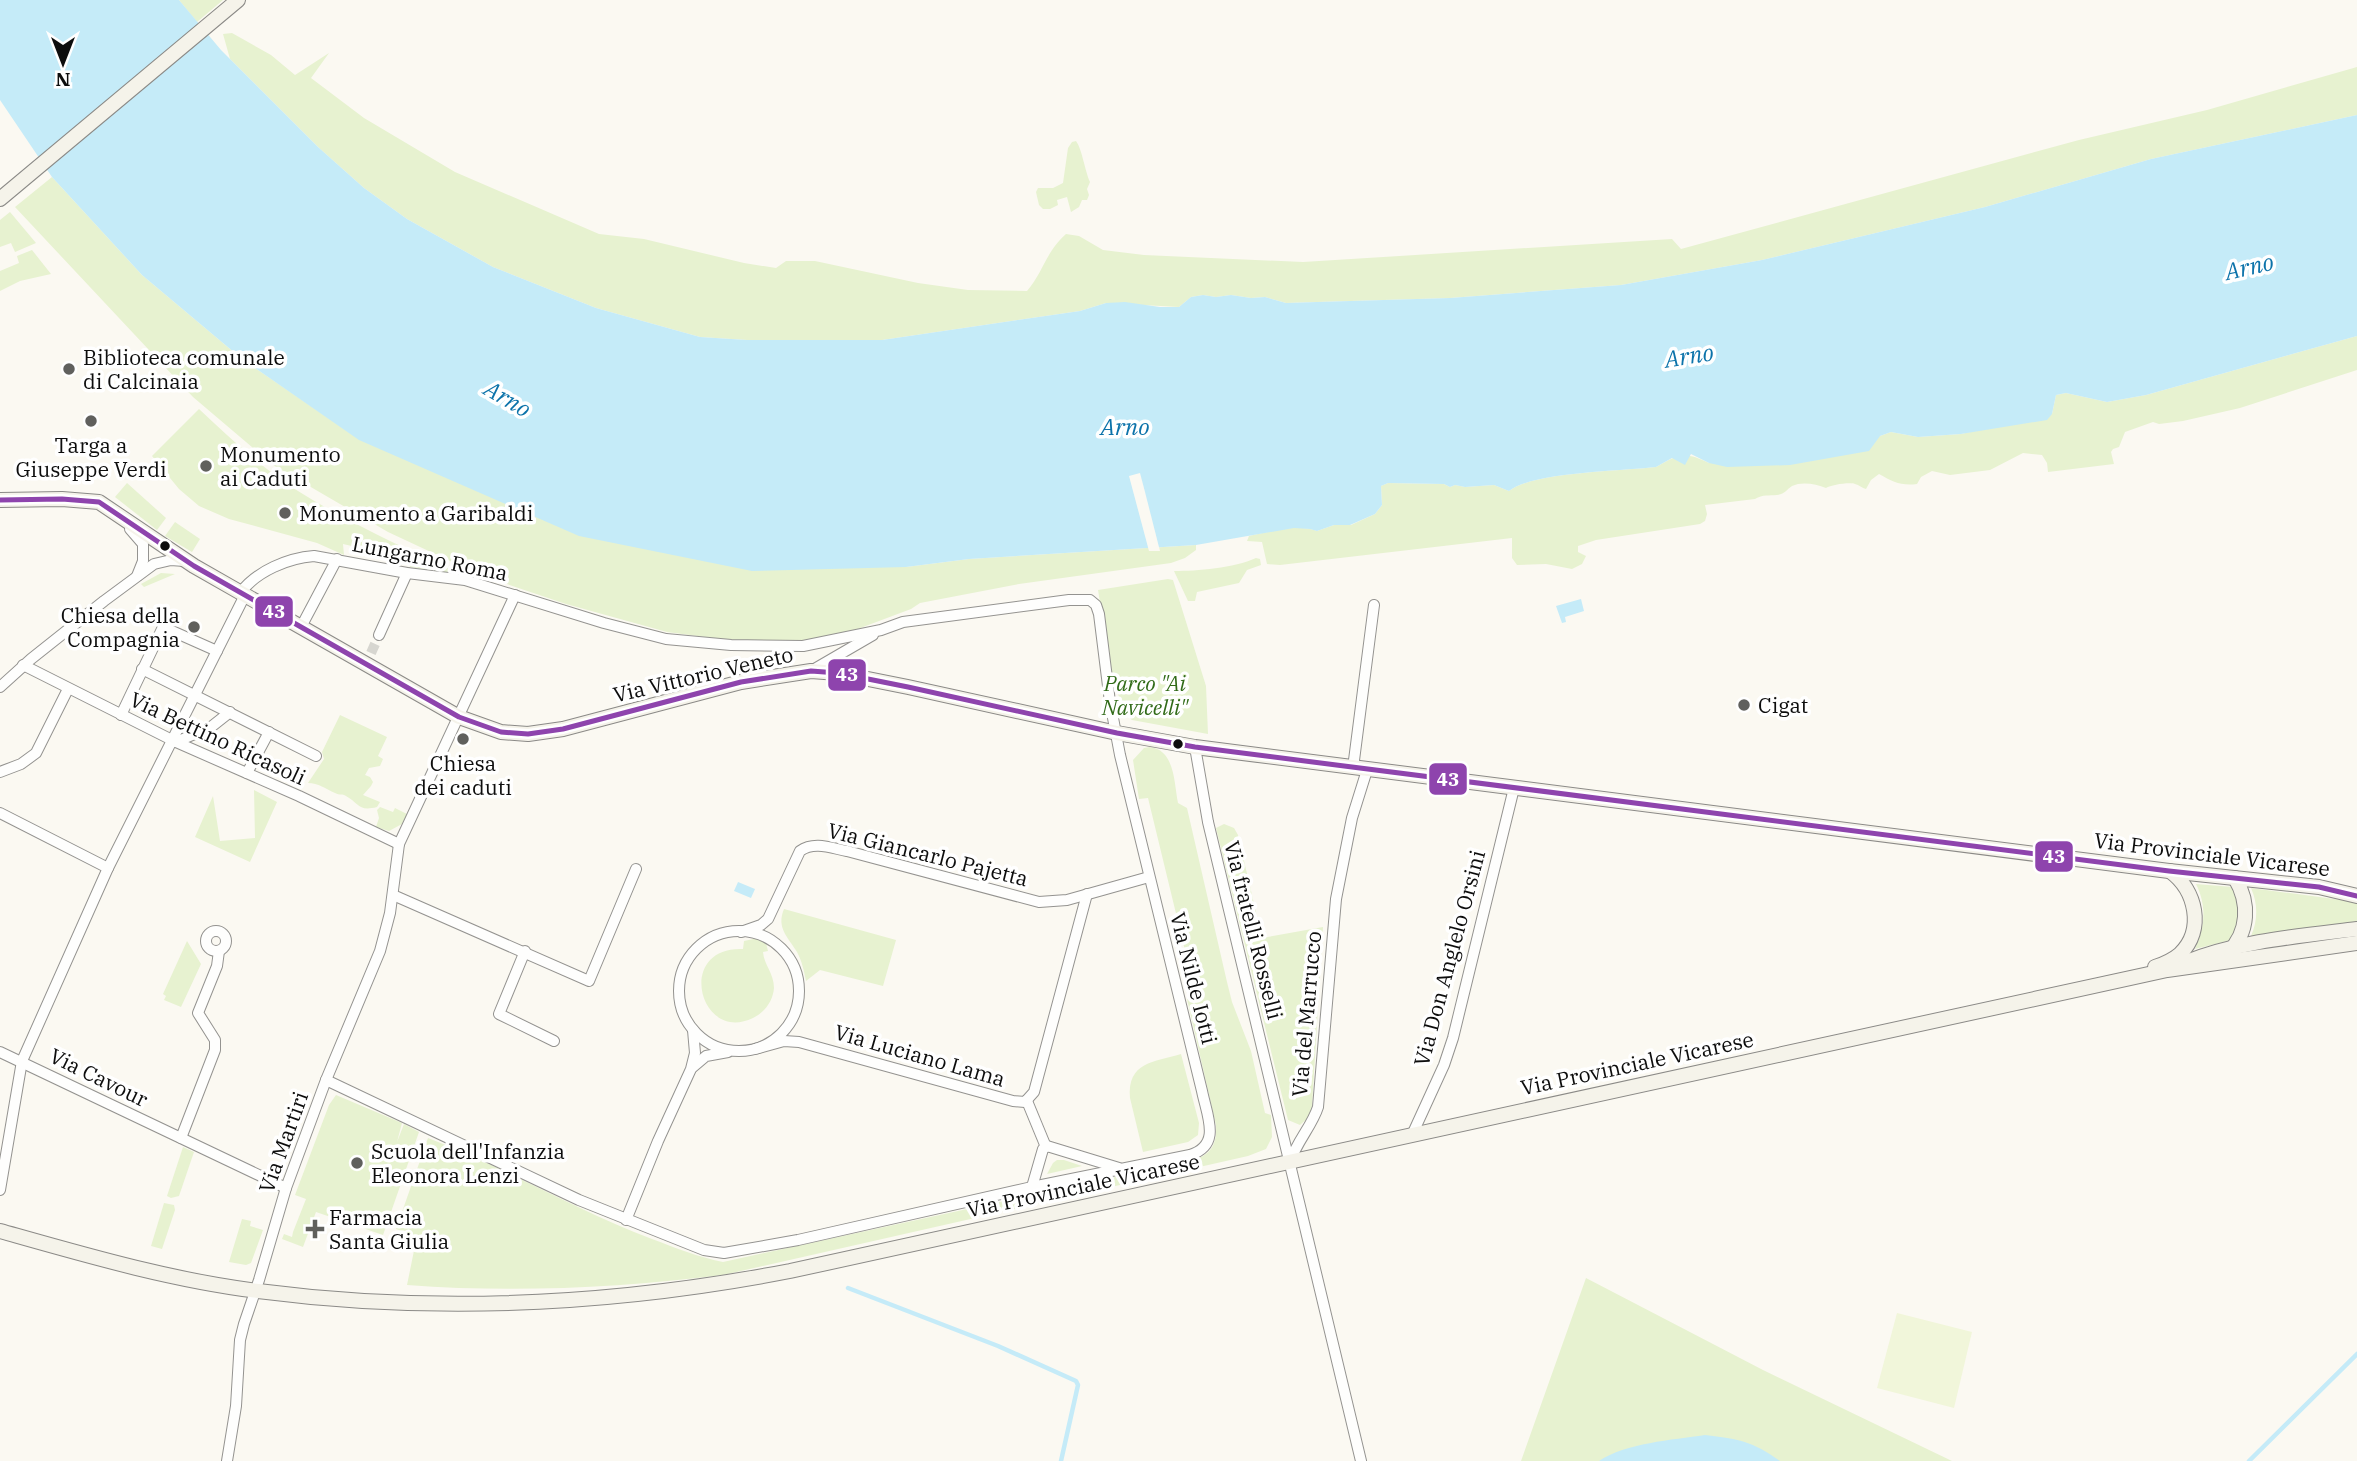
<svg xmlns="http://www.w3.org/2000/svg" width="2357" height="1461" viewBox="0 0 2357 1461" font-family="'IBM Plex Serif',serif">
<style>
.green{fill:#e7f2d0}
.pitch{fill:#f1f6da}
.water{fill:#c5ebf8}
.pier{fill:#fbf9f2}
.lines{fill:none;stroke-linecap:round;stroke-linejoin:round}
.stream{stroke:#c5ebf8;stroke-width:4.5}
.street-tunnel{stroke:#d7d6d0;stroke-width:10;stroke-dasharray:10 5;stroke-linecap:butt}
.street-casing{stroke:#949390;stroke-width:12}
.secondary-casing{stroke:#8b8a87;stroke-width:16}
.street{stroke:#fefefd;stroke-width:10}
.secondary{stroke:#f5f3ea;stroke-width:14}
.bus-1-casing{stroke:#fff;stroke-width:10}
.bus-1{stroke:#8e44ad;stroke-width:5}
.poi-dot{fill:#60605d;stroke:#fff;stroke-width:2.5}
.bus-dot{fill:#0d0d0d;stroke:#fff;stroke-width:2.5}
.labels{text-anchor:middle;dominant-baseline:central;stroke-width:7;stroke-linejoin:round;paint-order:stroke}
.poi-label{font-size:21px;fill:#0d0d0d;stroke:#fff;text-anchor:start}
.street-label{font-size:21px;fill:#0d0d0d;stroke:#fff}
.park-label{font-size:21px;font-style:italic;fill:#316b18;stroke:#fff}
.water-label{font-size:23px;font-style:italic;fill:#0c73aa;stroke:#fff}
.line-badge{stroke:#fff;stroke-width:2.5}
.badge-label{font-size:19px;text-anchor:middle;font-weight:bold;fill:#fff}
</style>
<rect width="100%" height="100%" fill="#fbf9f2"/>
<g class="green">
<polygon points="179,0 223,0 197,22"/>
<path d="M232,33L271,55L295,75L329,53L311,78L364,118L455,172L599,234L644,239L744,263L776,268L786,261H815L918,283L968,290L1027,291C1044,271 1045,253 1066,234L1079,236L1103,250L1144,255L1303,262L1672,239L1681,249L2079,140L2207,110L2357,67V115L2151,159L1985,207L1762,260L1621,285L1450,298L1317,302L1286,303L1265,297L1251,298L1231,295L1216,297L1203,295L1191,297L1179,307L1106,303L1080,311L882,340H747L700,337L596,308L493,267L407,219L364,188L318,147L230,59L223,34Z"/>
<path d="M1076,141C1082,149 1085,171 1090,182L1087,189L1089,195L1087,200H1082L1079,207L1071,212L1067,197L1057,200L1058,205L1050,209H1043L1039,205L1036,192L1038,188H1053L1063,183L1068,148L1072,142Z"/>
<polygon points="52,177 142,275 242,359 359,439 906,567 969,559 1196,545 1196,550 1185,558 1171,563 1019,584 920,603 911,609 847,633 798,641 728,640 667,632 566,604 480,575 388,532 273,465 193,397 15,207"/>
<polygon points="10,212 36,243 15,252 11,243 0,247 0,220"/>
<polygon points="32,250 51,274 20,281 0,291 0,271 19,263 17,256"/>
<path d="M2357,336V370L2240,408L2183,421L2159,424L2153,422L2125,432L2119,447L2113,449L2111,452L2114,464L2048,472L2047,463L2042,455L2023,453L1990,470L1950,475L1932,471L1921,477L1917,484C1901,486 1893,482 1879,474L1871,480L1866,489C1862,488 1859,485 1855,484C1849,482 1831,485 1826,488C1816,484 1802,481 1792,486C1786,490 1785,494 1777,495C1769,496 1763,494 1755,499L1705,505L1707,514L1705,521L1700,524L1596,540L1578,546V552L1586,556L1582,564L1572,569L1546,564L1517,565L1512,558V538L1280,565L1267,564L1262,542L1247,541L1249,536C1270,532 1296,523 1317,531L1334,525H1351L1375,514L1382,505L1381,486L1388,483L1444,484L1450,487L1455,485L1465,487L1494,485L1509,491C1532,472 1623,471 1656,467C1678,454 1685,451 1709,463L1880,436L1891,432L1918,437L1961,434L2052,414L2056,395L2066,393L2107,402L2146,395Z"/>
<path d="M199,409C230,438 262,468 298,491C349,523 405,548 460,574L410,567L409,559L343,544L344,555L317,543L229,519L199,506L179,489L152,456Z"/>
<polygon points="127,483 166,518 157,530 115,497"/>
<polygon points="175,522 200,539 192,552 165,536"/>
<path d="M1256,558L1260,559L1261,565L1247,570L1239,583L1197,592L1195,601H1188L1174,571C1197,571 1234,568 1256,558Z"/>
<polygon points="161,573 175,574 144,587 141,584"/>
<path d="M1168,579L1173,580L1206,686L1208,734L1132,720C1112,702 1103,619 1098,590Z"/>
<path d="M340,715L387,737L378,756L383,759L380,766L369,768L365,775L370,777L373,782L371,786L363,795L380,802L377,807C358,812 359,803 346,796C342,793 340,796 335,793C326,789 318,783 308,783L324,759L322,752Z"/>
<path d="M1150,747C1175,750 1174,783 1178,803L1187,808L1227,982L1232,1002L1251,1051L1265,1113L1271,1115L1272,1137L1266,1149L1248,1156L723,1275C618,1288 512,1293 407,1285L417,1236L396,1229L428,1138C505,1167 575,1210 652,1239C676,1248 698,1257 723,1262L1194,1160C1212,1154 1217,1143 1216,1125L1187,999L1196,996L1148,798L1139,799L1133,760L1144,748Z"/>
<polygon points="254,790 277,802 250,862 195,837 213,796 220,841 255,838"/>
<polygon points="380,807 393,812 395,808 407,814 402,824 389,831 376,827 379,818 377,810"/>
<polygon points="1224,824 1234,828 1238,835 1262,938 1323,927 1312,1106 1309,1117 1300,1125 1288,1120 1216,828"/>
<path d="M2196,884L2233,887L2242,910L2231,940L2195,949C2205,927 2207,906 2196,884Z"/>
<path d="M2251,888L2357,902V924L2251,936C2258,920 2258,904 2251,888Z"/>
<path d="M784,909L896,940L883,986L820,970L806,981C804,971 802,961 797,952C788,937 776,928 784,909Z"/>
<path d="M758,938L766,943L768,951L763,952C764,965 774,973 774,988C773,1001 765,1012 753,1018C699,1044 675,946 743,949L744,941Z"/>
<polygon points="187,941 201,964 181,1007 164,1000 166,996 163,994"/>
<path d="M1181,1054L1199,1123L1198,1135L1188,1142L1143,1152L1130,1098C1127,1062 1154,1062 1181,1054Z"/>
<polygon points="336,1095 402,1123 397,1142 404,1124 419,1132 383,1235 316,1212 303,1247 282,1239 284,1234 292,1237 293,1232 306,1199 295,1195 329,1105"/>
<polygon points="183,1147 194,1152 179,1196 171,1198 167,1196"/>
<polygon points="1057,1160 1064,1160 1082,1166 1047,1174 1053,1163"/>
<polygon points="164,1203 174,1205 175,1210 162,1249 151,1246"/>
<polygon points="242,1219 251,1221 250,1226 263,1230 251,1263 246,1265 229,1262"/>
<polygon points="1586,1278 1763,1370 1952,1461 1521,1461"/>
</g>
<polygon class="pitch" points="1897,1313 1972,1332 1954,1408 1877,1388"/>
<g class="water">
<path d="M0,0H179L221,50L318,147L364,188L407,219L493,267L596,308L700,337L747,340H882L1080,311L1106,303L1125,302L1160,307H1179L1191,297L1203,295L1216,297L1231,295L1251,298L1265,297L1286,303L1317,302L1450,298L1621,285L1762,260L1985,207L2151,159L2357,115V336L2146,395L2107,402L2066,393L2056,395L2052,414L2047,420L1961,434L1918,437L1891,432L1880,436L1869,451L1790,465L1727,467L1709,463L1691,454L1685,465L1672,458L1656,467C1623,471 1532,472 1509,491L1494,485L1465,487L1455,485L1450,487L1444,484L1388,483L1381,486L1382,505L1375,514L1350,525H1334L1317,531L1310,529L1294,528L1196,545L969,559L906,567L752,571L579,536L359,440L242,359L142,275L52,177L0,100Z"/>
<polygon points="1581,599 1584,611 1565,617 1566,622 1562,623 1556,606"/>
<polygon points="738,882 755,889 751,898 734,891"/>
<path d="M1705,1435C1739,1439 1752,1441 1780,1461H1599C1626,1443 1672,1440 1705,1435Z"/>
</g>
<polygon class="pier" points="1140,473 1145,492 1160,551 1149,551 1129,476"/>
<g class="lines">
<g class="stream">
<polyline points="848,1288 998,1346 1076,1381 1078,1385 1061,1461"/>
<polyline points="2249,1461 2357,1354"/>
</g>
<polyline class="street-tunnel" points="371,653 379,635"/>
<g class="street-casing">
<g id="street">
<polyline points="130,529 143,544 143,561 137,576"/>
<path d="M241,592C257,571 288,558 314,556L407,573L465,580L604,623L666,639L731,645L803,646L881,630L903,622L1069,600H1090L1096,605L1099,614L1110,702L1120,755L1202,1091C1207,1116 1222,1145 1190,1155L1032,1187L798,1240L724,1253L704,1250L579,1200L326,1080"/>
<polyline points="301,627 337,559"/>
<polyline points="379,635 407,573"/>
<polyline points="23,665 176,742 299,796 399,844"/>
<polyline points="142,669 316,756"/>
<polyline points="811,671 873,635"/>
<polyline points="0,687 31,659 104,601 154,564 171,560 184,561"/>
<polyline points="121,715 163,627 217,651"/>
<polyline points="176,742 211,727 230,712"/>
<polyline points="1195,747 1208,822 1361,1461"/>
<polyline points="1353,768 1374,605"/>
<polyline points="0,772 21,764 36,753 68,689"/>
<polyline points="247,773 269,732"/>
<polyline points="0,813 108,868"/>
<polyline points="393,895 589,981 636,869"/>
<circle cx="216" cy="941" r="10"/>
<circle cx="739" cy="991" r="60"/>
<path d="M741,932L761,925L768,919L800,851C814,841 831,848 847,851L1039,902L1067,900L1149,877"/>
<polyline points="525,951 499,1014 554,1041"/>
<polyline points="755,1049 784,1041 799,1042 1013,1101 1025,1102 1034,1092 1087,894"/>
<polyline points="0,1052 286,1188"/>
<polyline points="693,1067 706,1056 728,1052"/>
<polyline points="1027,1101 1046,1147"/>
<polyline points="1412,1135 1444,1065 1453,1038 1514,788"/>
<polyline points="181,1138 215,1050 215,1040 198,1013 217,966 219,951"/>
<path d="M1290,1162C1297,1141 1312,1126 1318,1107L1336,899L1352,818L1367,770"/>
<polyline points="1032,1187 1043,1149 1047,1146 1119,1168"/>
<polyline points="0,1190 22,1061 108,868 245,595"/>
<polyline points="626,1220 658,1141 691,1069 695,1053 693,1030"/>
<polyline points="227,1461 236,1406 240,1340 244,1324 259,1280 286,1188 326,1080 380,951 390,913 399,844 515,595"/>
</g>
</g>
<g class="secondary-casing">
<g id="secondary">
<polyline points="0,199 238,0"/>
<polyline points="0,500 62,499 99,502 194,566 301,627 459,717 501,732 528,734 563,729 741,682 811,671 838,673 908,687 1117,733 1195,747 2169,871 2319,887 2357,896"/>
<path d="M2228,953C2249,932 2250,903 2235,878"/>
<path d="M2184,963C2238,941 2299,936 2357,929"/>
<path d="M2155,967C2164,964 2173,960 2180,954C2205,930 2196,890 2170,871"/>
<path d="M0,1231C85,1255 170,1280 258,1291C436,1314 614,1305 790,1271L2167,970L2357,943"/>
</g>
</g>
<use href="#street" class="street"/>
<use href="#secondary" class="secondary"/>
<g class="bus-1-casing">
<polyline id="bus-1" points="0,500 62,499 99,502 194,566 301,627 459,717 501,732 528,734 563,729 741,682 811,671 838,673 908,687 1117,733 1195,747 2169,871 2319,887 2357,896"/>
</g>
<use href="#bus-1" class="bus-1"/>
</g>
<g class="poi-dot">
<circle cx="69" cy="369" r="7"/>
<circle cx="91" cy="421" r="7"/>
<circle cx="206" cy="466" r="7"/>
<circle cx="285" cy="513" r="7"/>
<circle cx="194" cy="627" r="7"/>
<circle cx="1744" cy="705" r="7"/>
<circle cx="463" cy="739" r="7"/>
<circle cx="357" cy="1163" r="7"/>
<path d="M311.5 1218.5h7v7h7v7h-7v7h-7v-7h-7v-7h7z"/>
</g>
<g class="bus-dot">
<circle cx="165" cy="546" r="6"/>
<circle cx="1178" cy="744" r="6"/>
</g>
<g class="labels">
<g class="poi-label">
<text x="83" y="357">Biblioteca comunale<tspan x="83" dy="24">di Calcinaia</tspan></text>
<text x="91" y="445" text-anchor="middle">Targa a<tspan x="91" dy="24">Giuseppe Verdi</tspan></text>
<text x="220" y="454">Monumento<tspan x="220" dy="24">ai Caduti</tspan></text>
<text x="299" y="513">Monumento a Garibaldi</text>
<text x="180" y="615" text-anchor="end">Chiesa della<tspan x="180" dy="24">Compagnia</tspan></text>
<text x="1758" y="705">Cigat</text>
<text x="463" y="763" text-anchor="middle">Chiesa<tspan x="463" dy="24">dei caduti</tspan></text>
<text x="371" y="1151">Scuola dell'Infanzia<tspan x="371" dy="24">Eleonora Lenzi</tspan></text>
<text x="329" y="1217">Farmacia<tspan x="329" dy="24">Santa Giulia</tspan></text>
</g>
<g class="street-label">
<text transform="translate(430 558) rotate(11)">Lungarno Roma</text>
<text transform="translate(703 674) rotate(-13)">Via Vittorio Veneto</text>
<text transform="translate(218 738) rotate(25)">Via Bettino Ricasoli</text>
<text transform="translate(928 854) rotate(14)">Via Giancarlo Pajetta</text>
<text transform="translate(2212 854) rotate(7)">Via Provinciale Vicarese</text>
<text transform="translate(1254 930) rotate(76)">Via fratelli Rosselli</text>
<text transform="translate(1449 958) rotate(-75)">Via Don Anglelo Orsini</text>
<text transform="translate(1194 978) rotate(76)">Via Nilde Iotti</text>
<text transform="translate(1306 1014) rotate(-85)">Via del Marrucco</text>
<text transform="translate(920 1055) rotate(16)">Via Luciano Lama</text>
<text transform="translate(1637 1063) rotate(-12)">Via Provinciale Vicarese</text>
<text transform="translate(99 1077) rotate(26)">Via Cavour</text>
<text transform="translate(283 1142) rotate(-70)">Via Martiri</text>
<text transform="translate(1083 1185) rotate(-12)">Via Provinciale Vicarese</text>
</g>
<g class="park-label">
<text x="1145" y="683">Parco "Ai<tspan x="1145" dy="24">Navicelli"</tspan></text>
</g>
<g class="water-label">
<text transform="translate(2249 266) rotate(-13)">Arno</text>
<text transform="translate(1689 355) rotate(-9)">Arno</text>
<text transform="translate(508 398) rotate(30)">Arno</text>
<text x="1125" y="426">Arno</text>
</g>
</g>
<g class="line-badge">
<rect x="254" y="595" width="40" height="33" rx="7" fill="#8e44ad"/>
<rect x="827" y="658" width="40" height="34" rx="7" fill="#8e44ad"/>
<rect x="1428" y="762" width="40" height="34" rx="7" fill="#8e44ad"/>
<rect x="2034" y="840" width="40" height="33" rx="7" fill="#8e44ad"/>
</g>
<g class="badge-label">
<text x="274" y="618">43</text>
<text x="847" y="681">43</text>
<text x="1448" y="786">43</text>
<text x="2054" y="863">43</text>
</g>
<g transform="translate(63 63) rotate(180)" stroke="#ffffff" stroke-width="5" paint-order="stroke">
<path d="M0-5L12 26L0 18L-12 26Z" fill="#0d0d0d"/>
<text y="-10" font-size="19" font-weight="bold" text-anchor="middle" fill="#0d0d0d">N</text>
</g>
</svg>
